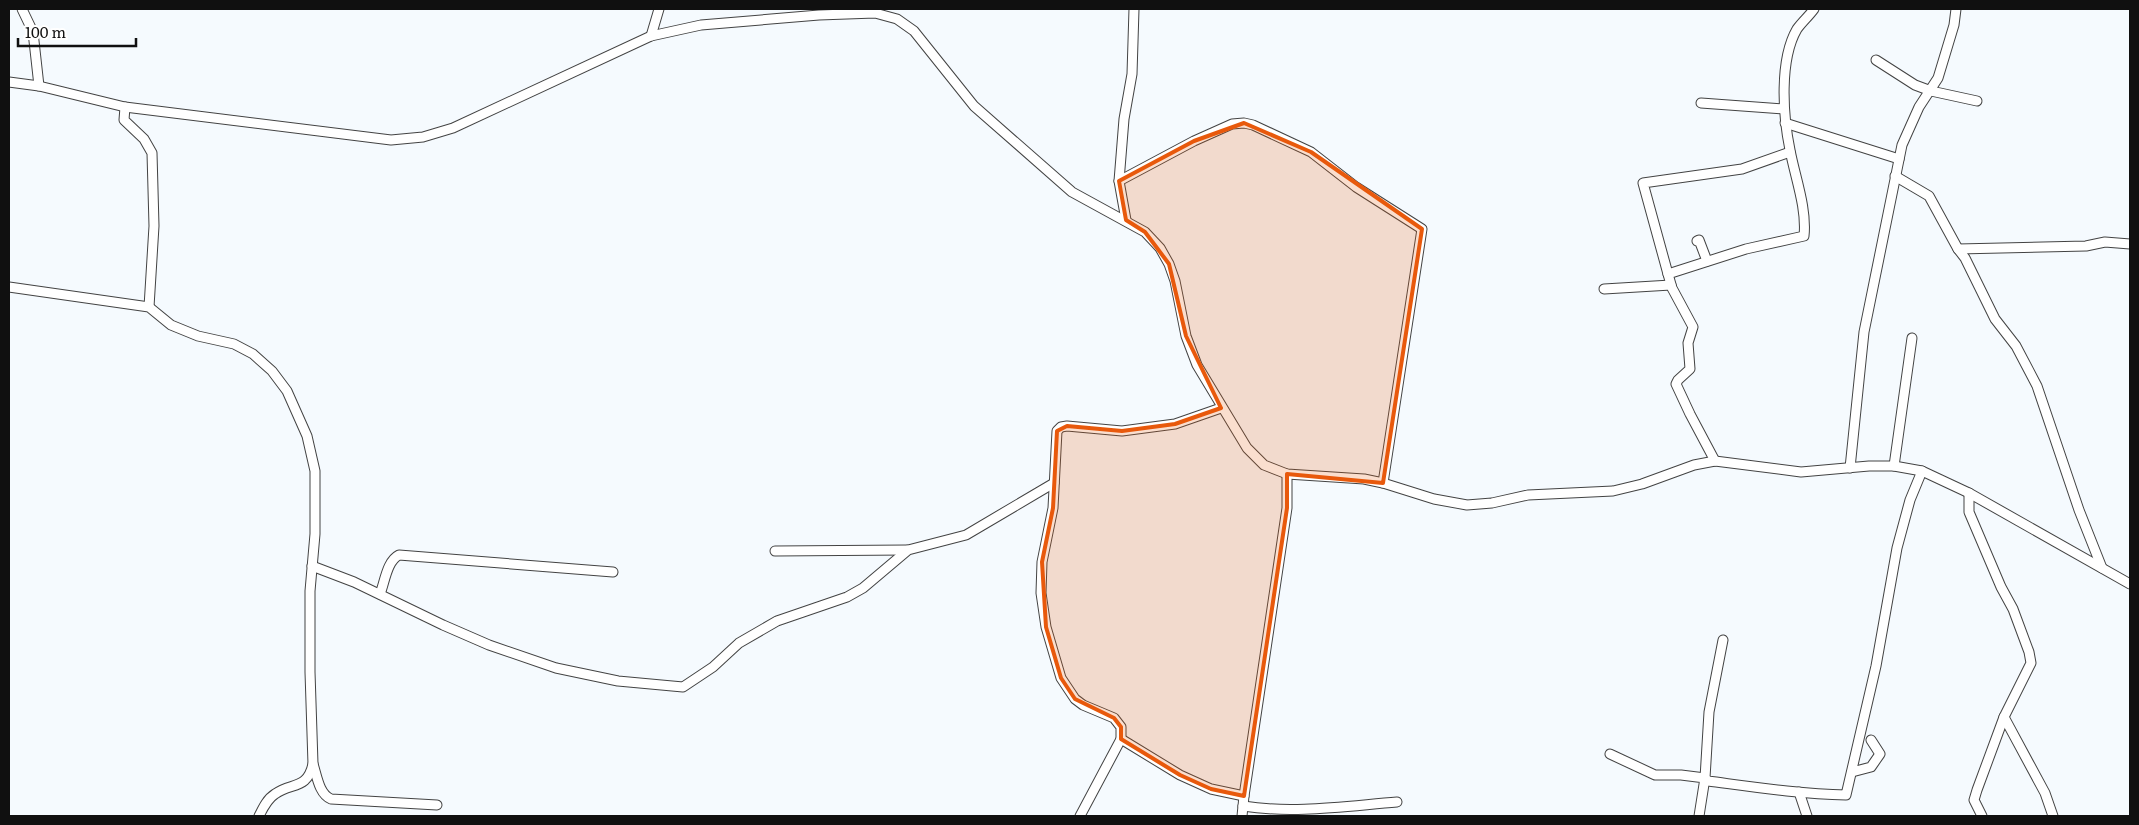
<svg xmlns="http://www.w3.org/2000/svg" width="2139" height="825" viewBox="0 0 2139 825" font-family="Literata,serif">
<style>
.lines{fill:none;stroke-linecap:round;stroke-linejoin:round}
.street-casing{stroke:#434343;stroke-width:11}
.street{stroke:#fff;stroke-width:9}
.marked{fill:#e8590c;fill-opacity:0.2;stroke:#e8590c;stroke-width:4;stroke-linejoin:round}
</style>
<rect width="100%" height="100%" fill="#f5fafe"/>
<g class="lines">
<g class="street-casing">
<g id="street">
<polyline points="22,9 33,32 39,86"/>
<polyline points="651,36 659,9"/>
<polyline points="1876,60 1915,85 1931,91 1977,101"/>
<polyline points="9,82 39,86 125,107 391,140 423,137 453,128 651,36 701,25 819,15 875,13 897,19 914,31 974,106 1072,192 1145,232 1160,248 1169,264 1175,281 1186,336 1197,365 1247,448 1264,465 1287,474 1364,479 1383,483 1434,499 1467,505 1492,503 1528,495 1613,491 1642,484 1694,465 1715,461 1801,472 1869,466 1894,466 1922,471 1969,493 2130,584"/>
<polyline points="1701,103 1784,109"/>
<polyline points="125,107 124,120 144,139 152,153 154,226 149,307"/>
<polyline points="1785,123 1899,159"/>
<polyline points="1895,176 1929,196 1958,249 1965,258 1995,319 2016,346 2037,386 2079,510 2102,568"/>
<polyline points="1119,181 1194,141 1232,124 1244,123 1253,125 1311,152 1356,187 1422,229 1383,483"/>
<polyline points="1126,220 1119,181 1124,119 1132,74 1134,9"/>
<polyline points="1697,241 1699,240 1707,261"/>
<polyline points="1958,249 2086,246 2105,242 2130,244"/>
<polyline points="1668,274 1643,183 1742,169 1790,152"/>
<path d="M9,287L149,307L171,325L198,336L234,344L253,354L272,371L287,391L307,436L315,471V534L310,591V672L313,764C307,790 292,782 275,794C267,799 263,808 259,816"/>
<polyline points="1604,289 1671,285"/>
<path d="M1715,461L1690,414L1676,384L1678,380L1690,369L1688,343L1693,327L1672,288L1668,274L1746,249L1804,236C1807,208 1795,177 1790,150C1783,116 1779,60 1797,29C1802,22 1809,16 1814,9"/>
<polyline points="1894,466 1912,338"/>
<polyline points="1850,468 1864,332 1902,145 1919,107 1938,78 1954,25 1956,9"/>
<polyline points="1969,493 1969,512 2001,587 2013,609 2029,652 2031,663 2004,717 1977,790 1974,800 1982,816"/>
<polyline points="775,551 907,550"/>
<polyline points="312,566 354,582 443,625 489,645 556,668 618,681 683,687 713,667 739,643 777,621 847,597 863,588 908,550 966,535 1054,483"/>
<path d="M380,594C385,581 387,561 399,555L613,572"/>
<path d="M1723,640L1709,712L1705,778L1708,781C1754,787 1800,794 1846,795L1876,666L1897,548L1910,500L1922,471"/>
<polyline points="2004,717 2045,793 2053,816"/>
<polyline points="1121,739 1180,775 1211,789 1244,796"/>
<polyline points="1610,754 1655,775 1681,775 1705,778 1699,816"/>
<path d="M313,764C317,776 319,794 331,799L437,805"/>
<polyline points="1852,772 1871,767 1880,754 1871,740"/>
<polyline points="1799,792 1807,816"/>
<path d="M1243,806C1293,814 1346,806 1397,802"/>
<polyline points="1080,816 1121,739 1121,727 1114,718 1083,705 1075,699 1061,678 1046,627 1041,593 1042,562 1053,508 1057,431 1061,427 1067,426 1122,431 1175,424 1221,408"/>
<polyline points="1242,816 1244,796 1287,508 1287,474"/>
</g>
</g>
<use href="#street" class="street"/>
</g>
<path class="marked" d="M1244,123L1311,152L1422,229L1383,483L1287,474V508L1244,796L1211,789L1180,775L1121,739V727L1114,718L1075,699L1061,678L1046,627L1042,562L1053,508L1057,431L1067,426L1122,431L1175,424L1221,408L1186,336L1169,264L1145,232L1126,220L1119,181L1194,141Z"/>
<rect width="2139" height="825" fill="none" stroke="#101010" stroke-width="20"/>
<path d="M18 38v8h118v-8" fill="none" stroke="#101010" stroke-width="2.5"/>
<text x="25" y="38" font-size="15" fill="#101010" stroke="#ffffff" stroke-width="4" paint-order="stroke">100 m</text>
</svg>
